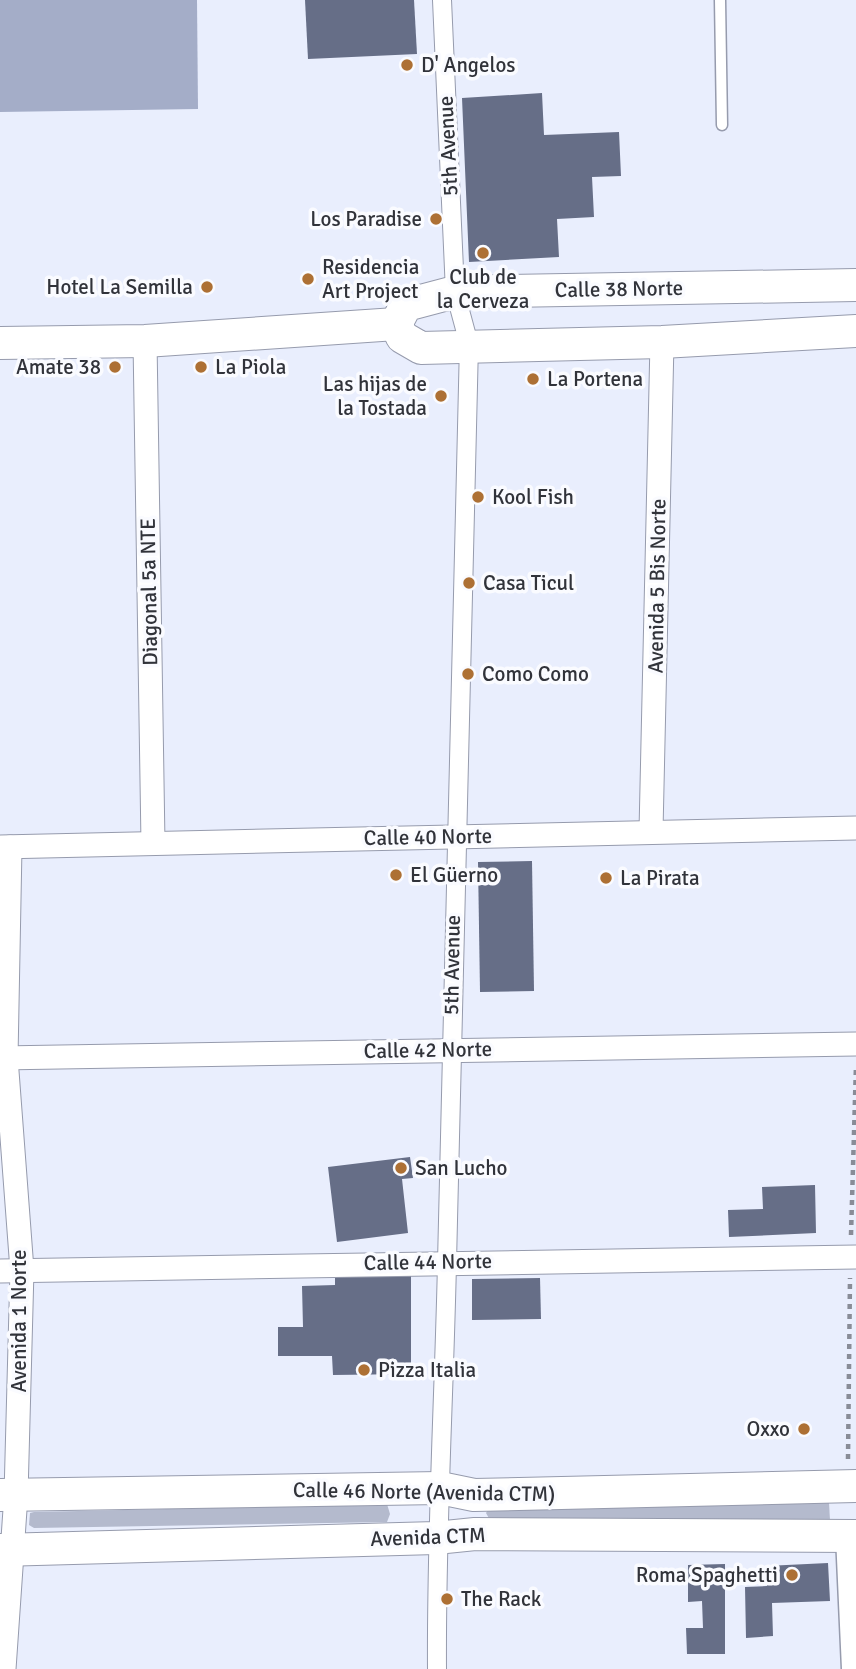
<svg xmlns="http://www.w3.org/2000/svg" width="856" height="1669" viewBox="0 0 856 1669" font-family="Signika,sans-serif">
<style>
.green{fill:#b4bacd}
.forest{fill:#a4adc8}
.building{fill:#666e87}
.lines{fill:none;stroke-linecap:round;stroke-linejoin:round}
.service-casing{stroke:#969bad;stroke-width:13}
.pedestrian-casing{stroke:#969bad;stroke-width:20}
.minor-casing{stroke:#969bad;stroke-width:25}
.tertiary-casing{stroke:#969bad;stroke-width:31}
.secondary-casing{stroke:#969bad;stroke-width:34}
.path{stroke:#898c97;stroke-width:4.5;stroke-dasharray:5 5;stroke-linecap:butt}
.service{stroke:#fff;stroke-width:10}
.pedestrian{stroke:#fff;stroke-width:18}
.minor{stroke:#fff;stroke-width:23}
.tertiary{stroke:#fff;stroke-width:28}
.secondary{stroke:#fff;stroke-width:32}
.poi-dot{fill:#ad7034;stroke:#fafbff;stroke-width:2.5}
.labels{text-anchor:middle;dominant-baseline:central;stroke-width:7;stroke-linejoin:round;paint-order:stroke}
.poi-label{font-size:21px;fill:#31333a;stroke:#fafbff;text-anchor:start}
.street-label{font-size:21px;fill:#31333a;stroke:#fafbff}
</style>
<rect width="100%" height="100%" fill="#e9eefd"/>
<g class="green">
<polygon points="829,1503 830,1520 491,1522 486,1513 489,1508"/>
<polygon points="387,1504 390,1514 387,1522 34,1528 29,1525 30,1513 34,1512"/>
</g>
<polygon class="forest" points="0,0 197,0 198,109 0,112"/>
<g class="building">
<polygon points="305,0 414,0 417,54 308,59"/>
<polygon points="542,93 544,135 619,132 621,176 592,177 594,217 557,219 559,257 469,262 462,98"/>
<polygon points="532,861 534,991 480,992 478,862"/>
<polygon points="410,1157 413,1178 402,1179 408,1233 337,1242 328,1167"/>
<polygon points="815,1185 816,1233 729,1237 728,1210 763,1209 762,1187"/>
<polygon points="335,1269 411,1272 411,1374 333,1375 332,1356 278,1356 278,1327 303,1327 302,1286 335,1285"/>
<polygon points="540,1278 541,1319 472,1320 472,1279"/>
<polygon points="828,1563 830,1601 772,1603 773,1636 746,1638 745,1587 767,1586 766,1566"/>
<polygon points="725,1564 725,1654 687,1654 686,1628 703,1628 702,1601 688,1602 688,1565"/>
</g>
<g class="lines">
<g class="service-casing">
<polyline id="service" points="720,0 722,125"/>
</g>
<g class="pedestrian-casing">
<path id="pedestrian" d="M437,1669C436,1533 444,1399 447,1263C454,957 460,651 469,344L455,292L442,0"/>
</g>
<g class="minor-casing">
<g id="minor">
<polyline points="145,341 153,843"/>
<polyline points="651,831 662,342"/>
<polyline points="0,847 856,828"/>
<polyline points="0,1058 856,1044"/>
<polyline points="0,1271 856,1257"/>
<polyline points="4,1669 16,1495 22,1270 6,1058 10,847"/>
</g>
</g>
<g class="tertiary-casing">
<polyline id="tertiary" points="850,1536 856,1669"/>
</g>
<g class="secondary-casing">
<g id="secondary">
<polyline points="396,324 406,305 455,292 856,285"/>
<polyline points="396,324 402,337 421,348 662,342 856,331"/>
<polyline points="0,343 145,341 396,324"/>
<polyline points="0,1495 440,1488 474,1495 856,1486"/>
<polyline points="0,1550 436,1538 475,1534 856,1536"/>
</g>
</g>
<g class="path">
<polyline points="851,1235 856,1065"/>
<polyline points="848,1459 850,1278"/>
</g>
<use href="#service" class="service"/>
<use href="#pedestrian" class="pedestrian"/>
<use href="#minor" class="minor"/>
<use href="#tertiary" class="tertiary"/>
<use href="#secondary" class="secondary"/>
</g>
<g class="poi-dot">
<circle cx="407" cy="65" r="7"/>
<circle cx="436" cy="219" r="7"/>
<circle cx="483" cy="253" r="7"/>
<circle cx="308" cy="279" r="7"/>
<circle cx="207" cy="287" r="7"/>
<circle cx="115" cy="367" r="7"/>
<circle cx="201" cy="367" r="7"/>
<circle cx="533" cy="379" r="7"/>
<circle cx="441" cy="396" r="7"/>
<circle cx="478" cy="497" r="7"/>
<circle cx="469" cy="583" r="7"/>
<circle cx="468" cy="674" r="7"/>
<circle cx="396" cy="875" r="7"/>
<circle cx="606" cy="878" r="7"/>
<circle cx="401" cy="1168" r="7"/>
<circle cx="364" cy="1370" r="7"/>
<circle cx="804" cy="1429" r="7"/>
<circle cx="792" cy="1575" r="7"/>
<circle cx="447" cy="1599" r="7"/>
</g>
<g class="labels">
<g class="poi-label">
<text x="421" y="65">D' Angelos</text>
<text x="422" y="219" text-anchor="end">Los Paradise</text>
<text x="322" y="267">Residencia<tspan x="322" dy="24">Art Project</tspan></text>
<text x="483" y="277" text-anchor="middle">Club de<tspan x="483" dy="24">la Cerveza</tspan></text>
<text x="193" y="287" text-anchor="end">Hotel La Semilla</text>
<text x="101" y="367" text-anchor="end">Amate 38</text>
<text x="215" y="367">La Piola</text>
<text x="547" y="379">La Portena</text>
<text x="427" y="384" text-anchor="end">Las hijas de<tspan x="427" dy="24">la Tostada</tspan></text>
<text x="492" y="497">Kool Fish</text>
<text x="483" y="583">Casa Ticul</text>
<text x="482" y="674">Como Como</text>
<text x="410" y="875">El Güerno</text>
<text x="620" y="878">La Pirata</text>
<text x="415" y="1168">San Lucho</text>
<text x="378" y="1370">Pizza Italia</text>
<text x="790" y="1429" text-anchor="end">Oxxo</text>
<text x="778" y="1575" text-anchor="end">Roma Spaghetti</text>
<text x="461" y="1599">The Rack</text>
</g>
<g class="street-label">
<text transform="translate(448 146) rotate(-93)">5th Avenue</text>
<text transform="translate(619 289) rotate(-1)">Calle 38 Norte</text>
<text transform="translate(657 586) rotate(-89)">Avenida 5 Bis Norte</text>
<text transform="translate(149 592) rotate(-91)">Diagonal 5a NTE</text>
<text transform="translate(428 837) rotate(-1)">Calle 40 Norte</text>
<text transform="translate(452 965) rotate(-89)">5th Avenue</text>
<text transform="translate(428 1050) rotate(-1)">Calle 42 Norte</text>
<text transform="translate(428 1262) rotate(-1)">Calle 44 Norte</text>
<text transform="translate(19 1321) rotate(-90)">Avenida 1 Norte</text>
<text transform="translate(424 1492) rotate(1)">Calle 46 Norte (Avenida CTM)</text>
<text transform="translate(428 1537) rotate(-2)">Avenida CTM</text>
</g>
</g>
</svg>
